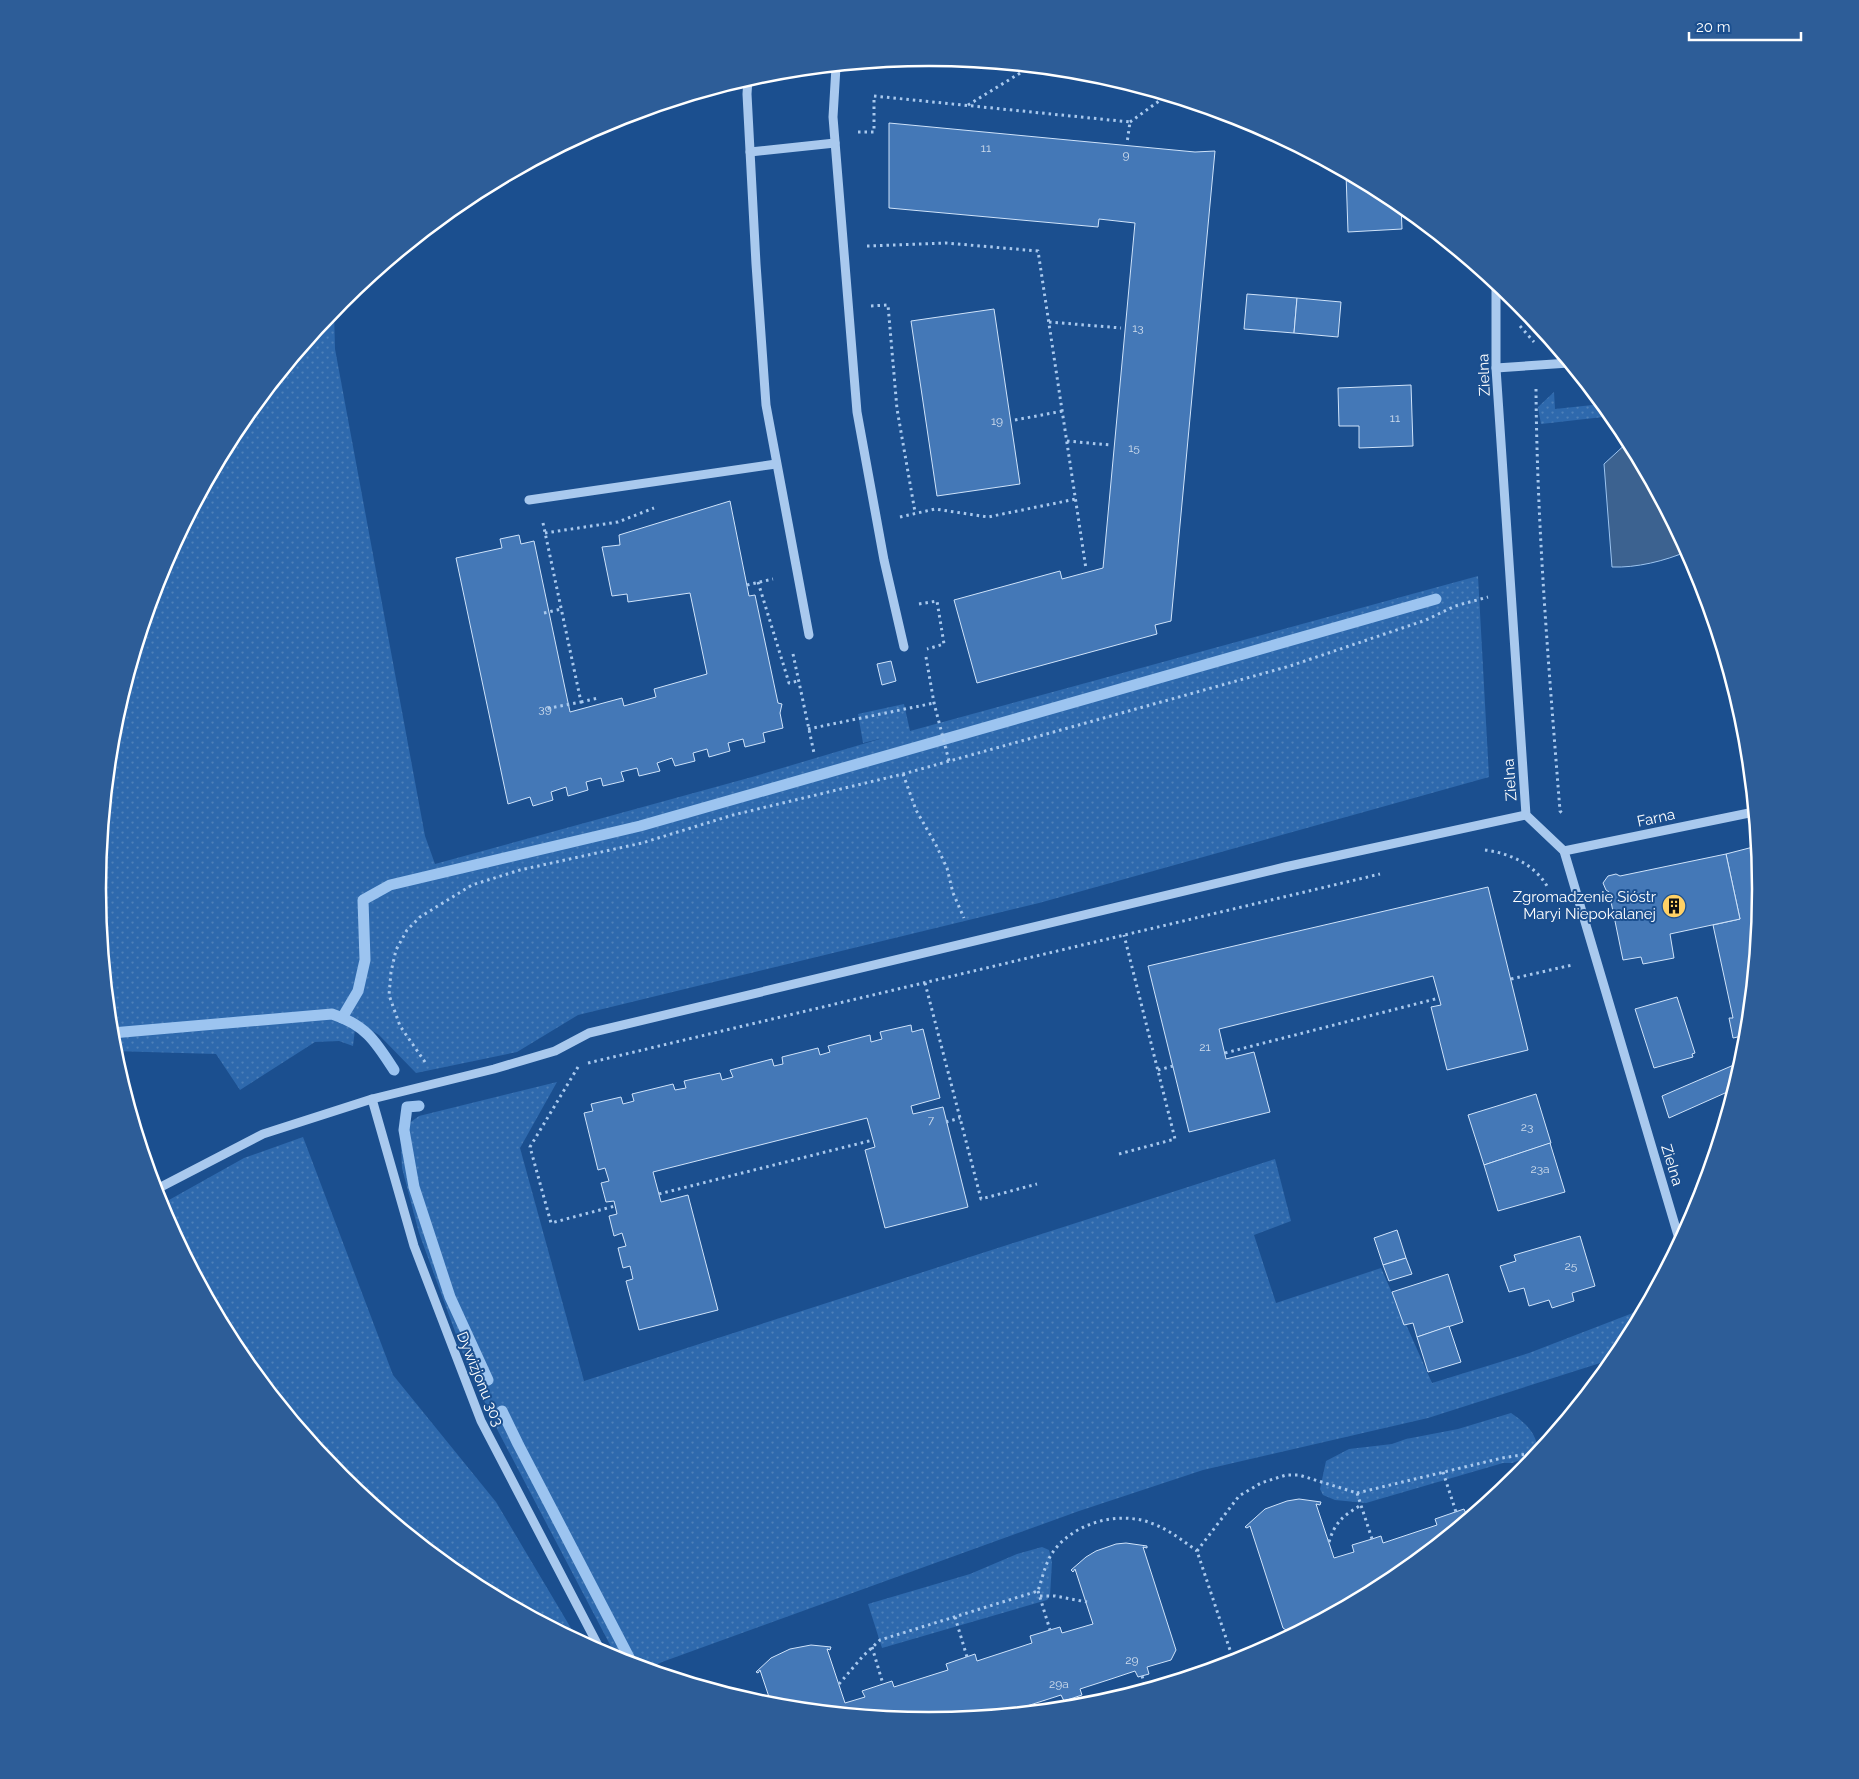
<svg xmlns="http://www.w3.org/2000/svg" width="1859" height="1779" viewBox="0 0 1859 1779" font-family="Raleway,sans-serif">
<style>
.grass{fill:url(#grass-dots)}
.water{fill:#3c6290;stroke:#9cc4f0}
.lines{fill:none;stroke-linecap:round;stroke-linejoin:round}
.stream{stroke:#9cc4f0;stroke-width:11}
.building{fill:#4478b7;stroke:#cfe3fa}
.path{stroke:#a9c9ee;stroke-width:3;stroke-dasharray:2.5 4;stroke-linecap:butt}
.minor{stroke:#a9c9ee;stroke-width:9}
.labels{text-anchor:middle;dominant-baseline:central;stroke-width:4;stroke-linejoin:round;paint-order:stroke}
.number-label{font-size:12px;fill:#d0dded}
.street-label{font-size:15px;fill:#fff;stroke:#1b4f8f}
.poi-label{font-size:15px;fill:#fff;stroke:#1b4f8f;text-anchor:end}
.rim{fill:none;stroke:#fff;stroke-width:2.5}
</style>
<defs>
<pattern id="grass-dots" width="8" height="8" patternUnits="userSpaceOnUse" patternTransform="scale(1.25)"><rect width="8" height="8" fill="#2e69ad"/><path d="M2 2h.1M6 6h.1" fill="none" stroke="#4d80b9" stroke-width="1.8" stroke-linecap="round"/></pattern>
</defs>
<rect width="100%" height="100%" fill="#1b4f8f"/>
<g class="grass">
<polygon points="334,310 335,349 425,836 435,864 752,777 883,738 863,743 858,714 904,704 910,731 1478,576 1489,777 1039,903 578,1015 517,1052 416,1073 379,1035 356,1021 353,1046 339,1041 315,1042 240,1090 216,1054 113,1051 98,889 114,727 161,571 238,427"/>
<polygon points="1554,392 1555,409 1602,404 1612,416 1541,424 1538,407"/>
<polygon points="557,1082 520,1148 584,1381 1275,1159 1291,1221 1254,1235 1276,1303 1381,1268 1432,1383 1529,1353 1638,1311 1638,1305 1646,1302 1647,1304 1621,1352 1616,1358 1428,1418 1203,1470 1079,1511 662,1662 648,1669 618,1660 498,1431 465,1359 419,1233 402,1168 400,1130 419,1116"/>
<polygon points="303,1137 393,1375 496,1502 578,1640 467,1581 341,1478 238,1351 160,1205 244,1158"/>
<path d="M1511,1413C1525,1422 1540,1436 1537,1454L1512,1463H1503L1366,1503L1335,1500L1323,1495L1320,1489L1326,1461L1349,1449L1392,1444L1406,1439L1458,1429Z"/>
<polygon points="1042,1547 1049,1550 1052,1562 1050,1596 1047,1600 882,1648 868,1604 970,1574 1017,1554"/>
</g>
<path class="water" d="M1629,441L1688,551C1665,561 1636,568 1612,567L1604,464Z"/>
<g class="lines">
<g class="stream">
<polyline points="342,1018 358,991 365,960 363,900 390,885 640,826 1436,599"/>
<path d="M112,1033L332,1014C366,1025 376,1042 394,1070"/>
<polyline points="419,1106 407,1107 404,1130 414,1187 450,1297 488,1380"/>
<polyline points="502,1411 518,1444 633,1665"/>
</g>
</g>
<g class="building">
<polygon points="889,123 1195,152 1215,151 1171,621 1155,625 1157,634 977,683 954,600 1060,571 1062,579 1103,568 1135,223 1099,219 1098,227 889,208"/>
<polygon points="1346,173 1392,198 1401,205 1402,229 1348,232"/>
<polygon points="1247,294 1297,298 1294,333 1244,329"/>
<polygon points="1297,298 1341,302 1338,337 1294,333"/>
<polygon points="994,309 1020,484 937,496 911,321"/>
<polygon points="1411,385 1413,446 1359,448 1359,426 1339,426 1338,388"/>
<polygon points="730,501 749,596 755,595 778,703 782,704 780,713 783,728 763,733 765,742 745,747 743,739 728,743 730,751 709,757 707,749 693,753 695,761 675,766 672,758 657,763 660,771 639,776 637,768 621,772 624,781 603,786 601,778 586,782 588,790 568,796 566,787 551,792 553,800 533,806 530,797 508,804 456,558 502,548 500,539 519,535 521,544 534,541 570,712 622,698 624,706 656,697 654,689 707,674 690,593 628,602 627,594 612,596 602,547 620,545 619,535"/>
<polygon points="891,661 896,681 882,685 877,664"/>
<polygon points="1757,846 1761,890 1747,1035 1733,1038 1729,1018 1733,1018 1713,925 1740,919 1726,854"/>
<polygon points="1726,854 1740,919 1670,934 1674,958 1643,964 1641,957 1623,960 1609,892 1606,890 1603,883 1608,876 1616,874 1620,876"/>
<polygon points="1488,887 1528,1050 1447,1070 1431,1007 1441,1005 1433,976 1219,1029 1226,1059 1254,1052 1270,1112 1189,1132 1148,966"/>
<polygon points="1677,997 1695,1053 1692,1054 1693,1057 1654,1068 1635,1009"/>
<polygon points="911,1025 912,1032 923,1029 940,1098 911,1106 913,1114 943,1107 968,1207 885,1228 865,1150 875,1147 867,1118 653,1172 661,1202 688,1195 718,1310 639,1330 626,1281 633,1279 630,1266 623,1268 618,1248 626,1246 622,1233 614,1236 609,1216 617,1214 614,1201 606,1202 601,1183 609,1181 605,1168 598,1170 584,1113 593,1111 591,1104 621,1097 623,1104 634,1101 632,1094 673,1084 675,1090 686,1088 684,1081 720,1073 722,1080 733,1077 730,1070 772,1059 774,1066 783,1064 782,1057 818,1048 820,1055 830,1052 828,1046 870,1035 871,1042 882,1039 880,1032"/>
<polygon points="1743,1061 1734,1089 1669,1118 1662,1096"/>
<polygon points="1536,1094 1551,1143 1484,1165 1468,1115"/>
<polygon points="1550,1143 1565,1192 1498,1211 1484,1165"/>
<polygon points="1397,1230 1406,1258 1383,1265 1374,1238"/>
<polygon points="1580,1236 1595,1286 1572,1293 1574,1301 1552,1308 1549,1300 1529,1306 1524,1288 1509,1292 1500,1266 1516,1261 1514,1255"/>
<polygon points="1406,1258 1412,1274 1389,1281 1383,1265"/>
<polygon points="1448,1274 1463,1322 1417,1337 1413,1323 1404,1325 1392,1292"/>
<polygon points="1449,1326 1461,1362 1428,1372 1417,1337"/>
<polygon points="1299,1499 1321,1502 1320,1505 1316,1504 1334,1558 1354,1552 1352,1545 1372,1539 1381,1536 1383,1543 1437,1525 1435,1519 1464,1509 1467,1516 1475,1513 1391,1581 1292,1634 1283,1628 1250,1526 1247,1528 1245,1527 1265,1509 1287,1501"/>
<polygon points="1126,1543 1147,1546 1147,1548 1143,1547 1176,1650 1171,1660 1147,1667 1149,1674 1138,1677 1135,1671 1111,1679 1080,1689 1082,1695 1064,1701 1061,1695 1002,1714 929,1721 772,1706 760,1670 758,1673 756,1672 771,1658 790,1649 811,1645 831,1647 830,1650 827,1649 845,1703 865,1697 862,1691 892,1681 894,1687 948,1670 946,1664 975,1654 977,1661 1032,1643 1030,1636 1060,1627 1062,1633 1093,1624 1075,1569 1073,1572 1071,1570 1086,1557 1096,1551 1116,1544"/>
</g>
<g class="lines">
<g class="path">
<polyline points="1041,69 1095,75"/>
<polyline points="968,105 1030,67"/>
<polyline points="1130,122 1166,96"/>
<polyline points="858,132 874,132 874,96 1130,122 1127,143"/>
<polyline points="867,246 946,243 1038,251 1086,569"/>
<polyline points="871,306 888,305 897,409 915,512"/>
<polyline points="1049,322 1121,328"/>
<polyline points="1520,326 1534,342"/>
<path d="M1536,389C1537,530 1549,670 1560,811L1563,814"/>
<polyline points="1015,420 1063,411"/>
<polyline points="1067,441 1110,445"/>
<polyline points="900,517 935,509 988,517 1076,499"/>
<polyline points="543,523 581,702 545,709"/>
<polyline points="545,533 618,522 654,508"/>
<polyline points="758,582 789,683 798,681"/>
<polyline points="747,585 773,579"/>
<polyline points="919,604 937,601 944,644 927,649"/>
<polyline points="544,613 561,609"/>
<polyline points="793,654 814,753"/>
<polyline points="926,657 934,703 949,761"/>
<polyline points="581,702 598,698"/>
<polyline points="808,729 934,703"/>
<polyline points="903,774 916,810 936,845 947,868 953,893 964,918"/>
<path d="M1485,850C1509,853 1534,864 1547,886"/>
<polyline points="1511,979 1572,965"/>
<polyline points="925,983 981,1199 1037,1184"/>
<polyline points="1225,1053 1439,998"/>
<polyline points="425,1062 400,1026 389,995 391,972 396,950 407,930 420,917 472,885 520,870 642,843 733,815 903,774 1290,666 1426,620 1455,606 1488,597"/>
<polyline points="588,1063 1380,874"/>
<polyline points="578,1067 530,1147 551,1223 615,1206"/>
<polyline points="1158,1070 1173,1066"/>
<polyline points="946,1122 960,1118"/>
<polyline points="1119,1154 1175,1139 1124,935"/>
<polyline points="659,1194 873,1140"/>
<polyline points="1443,1472 1456,1512"/>
<polyline points="1357,1493 1502,1458 1539,1452"/>
<path d="M1329,1542C1335,1522 1343,1516 1361,1505"/>
<polyline points="1038,1591 1050,1630"/>
<polyline points="1040,1596 1055,1596 1087,1602"/>
<polyline points="955,1617 967,1657"/>
<polyline points="872,1647 883,1684"/>
<polyline points="1234,1662 1197,1551 1239,1496 1261,1483 1286,1475 1299,1475 1357,1493 1372,1539"/>
<polyline points="1142,1676 1146,1689"/>
<path d="M839,1684L863,1656L880,1640L1038,1591C1042,1579 1045,1565 1051,1555C1070,1524 1117,1510 1151,1523C1168,1529 1182,1540 1197,1551"/>
<polyline points="1074,1698 1077,1707"/>
</g>
<g class="minor">
<polyline points="836,67 833,117 857,412 884,560 904,647"/>
<polyline points="748,79 747,94 756,264 766,405 809,635"/>
<polyline points="750,152 835,143"/>
<polyline points="1496,283 1496,368 1526,815 1564,851 1680,1242"/>
<polyline points="1496,368 1569,363"/>
<polyline points="529,500 776,464"/>
<polyline points="1564,851 1754,812"/>
<polyline points="372,1099 414,1246 481,1421 602,1653"/>
<polyline points="155,1190 263,1134 372,1099 494,1069 555,1051 589,1033 1285,867 1526,815"/>
</g>
</g>
<defs>
<g id="building-disc" transform="scale(1.25)"><circle r="9.5" fill="#ffd166" stroke="#1b4f8f"/><path d="M-4-6H4V6H1V3H-1V6H-4ZM-2.5-4.3h1.7v1.8h-1.7ZM.8-4.3h1.7v1.8H.8ZM-2.5-1h1.7V.8h-1.7ZM.8-1h1.7V.8H.8Z" fill="#111"/></g>
</defs>
<g fill-rule="evenodd">
<use href="#building-disc" x="1674" y="906"/>
</g>
<g class="labels">
<g class="number-label">
<text x="986" y="148">11</text>
<text x="1126" y="155">9</text>
<text x="1138" y="328">13</text>
<text x="1395" y="418">11</text>
<text x="997" y="421">19</text>
<text x="1134" y="448">15</text>
<text x="545" y="709">39</text>
<text x="1205" y="1047">21</text>
<text x="931" y="1120">7</text>
<text x="1527" y="1127">23</text>
<text x="1540" y="1169">23a</text>
<text x="1571" y="1266">25</text>
<text x="1132" y="1660">29</text>
<text x="1059" y="1684">29a</text>
</g>
<g class="street-label">
<text transform="translate(1484 375) rotate(-92)">Zielna</text>
<text transform="translate(1510 780) rotate(-94)">Zielna</text>
<text transform="translate(1656 818) rotate(-12)">Farna</text>
<text transform="translate(1672 1165) rotate(73)">Zielna</text>
<text transform="translate(480 1379) rotate(68)">Dywizjonu 303</text>
</g>
<g class="poi-label">
<text x="1656" y="897">Zgromadzenie Sióstr<tspan x="1656" dy="17">Maryi Niepokalanej</tspan></text>
</g>
</g>
<path d="M0 0H1859V1779H0ZM106 889a823 823 0 1 1 1646 0a823 823 0 1 1-1646 0Z" fill="#2d5d98" fill-rule="evenodd"/>
<path class="rim" d="M106 889a823 823 0 1 1 1646 0a823 823 0 1 1-1646 0Z"/>
<path d="M1689 32v8h112v-8" fill="none" stroke="#ffffff" stroke-width="2.5"/>
<text x="1696" y="32" font-size="15" fill="#ffffff" stroke="#1b4f8f" stroke-width="4" paint-order="stroke">20 m</text>
</svg>
